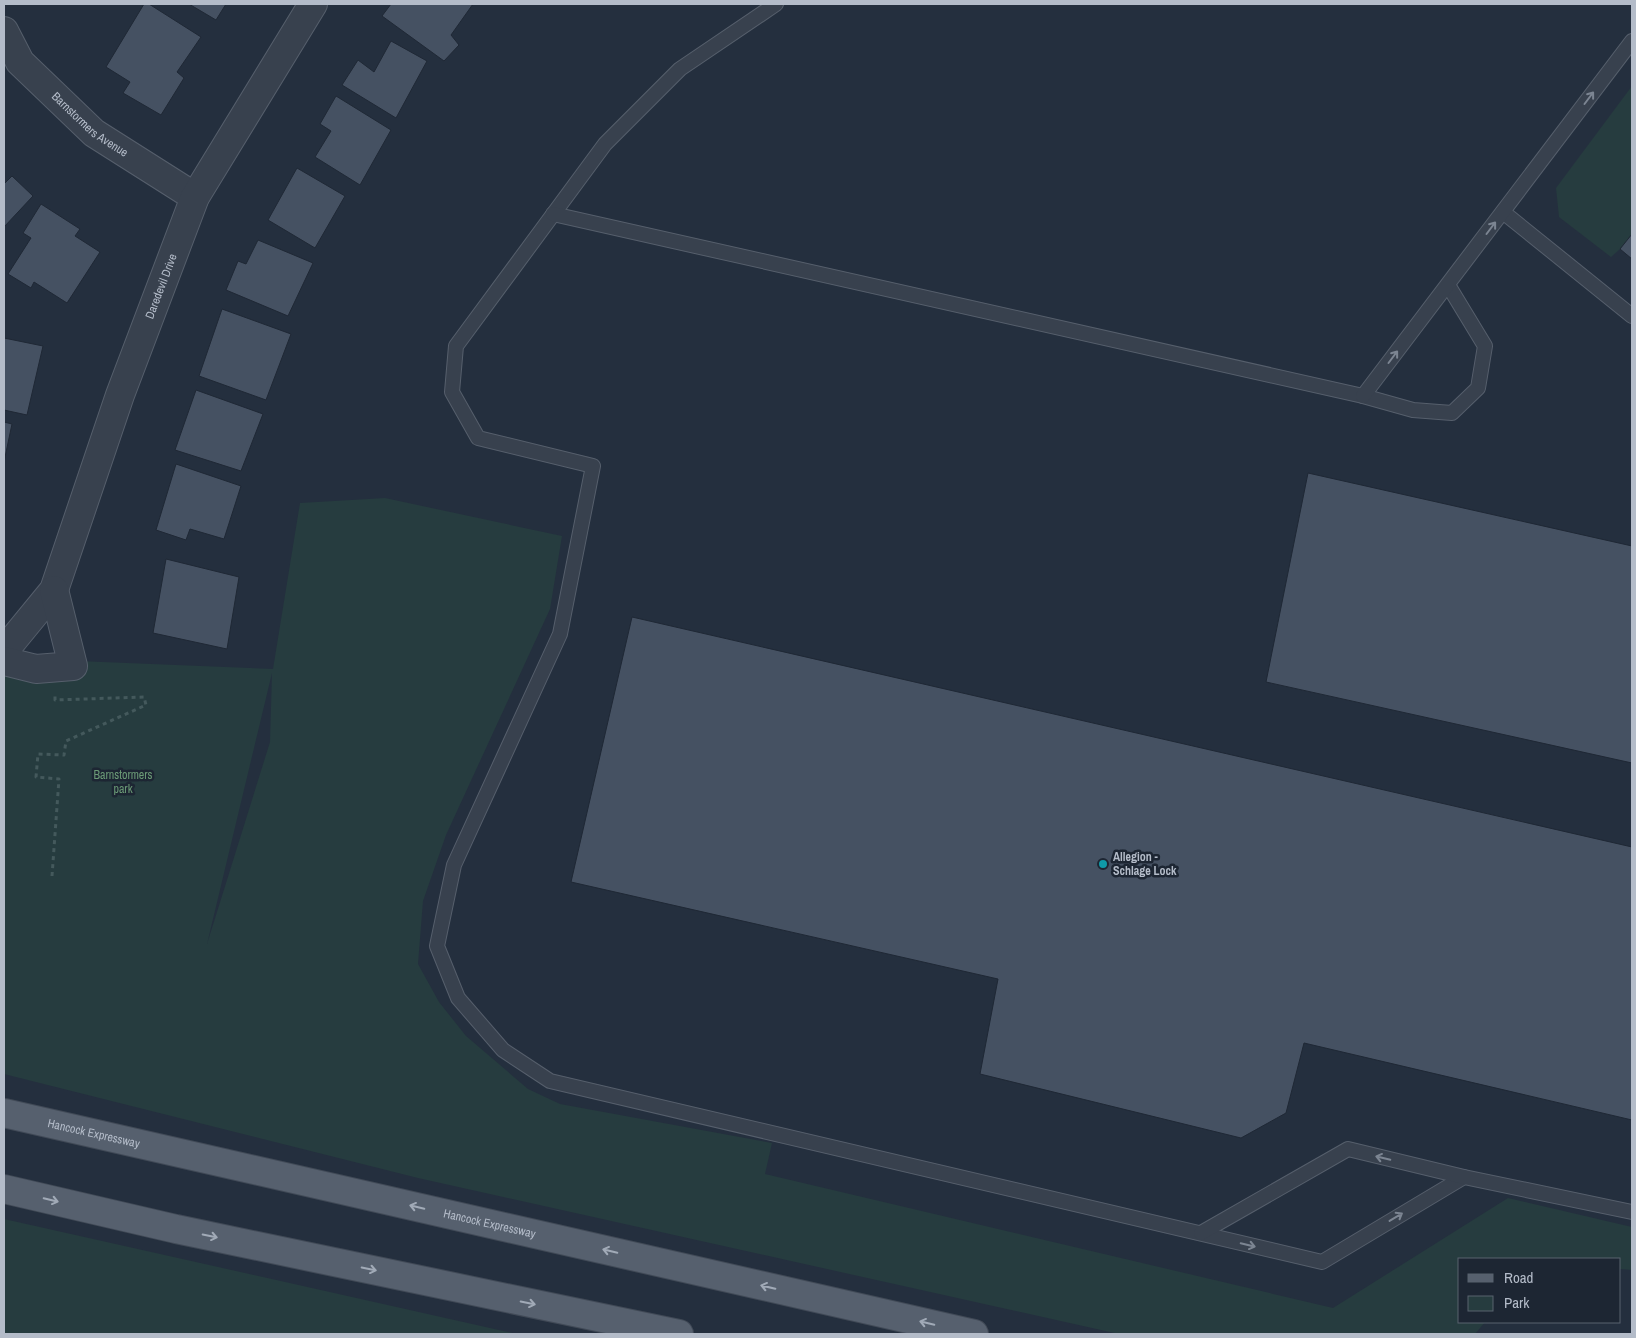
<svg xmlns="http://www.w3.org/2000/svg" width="1636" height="1338" viewBox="0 0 1636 1338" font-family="'Archivo Narrow',sans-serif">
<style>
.green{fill:#263c3f;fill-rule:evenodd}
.building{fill:#455162;stroke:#1f2835}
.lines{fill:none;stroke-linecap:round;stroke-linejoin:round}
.lane-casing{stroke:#565f6c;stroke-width:16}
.street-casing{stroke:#565f6c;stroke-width:30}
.primary-casing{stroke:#414a57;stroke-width:30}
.path{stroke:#44595c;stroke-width:3;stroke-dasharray:4 4;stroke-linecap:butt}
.lane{stroke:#38414e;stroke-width:14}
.street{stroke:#38414e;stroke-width:28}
.primary{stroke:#56606e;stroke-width:28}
.oneway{stroke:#7c8592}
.oneway2{stroke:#a1aab7}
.culture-dot{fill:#0f9aa8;stroke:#1d2633;stroke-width:2}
.labels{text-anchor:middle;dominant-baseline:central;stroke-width:5;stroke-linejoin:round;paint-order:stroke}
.street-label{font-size:12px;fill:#b4bcc9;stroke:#1d2633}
.park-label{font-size:12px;fill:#6b9a76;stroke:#1d2633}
.poi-label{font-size:12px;font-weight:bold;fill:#b4bcc9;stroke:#1d2633;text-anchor:start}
</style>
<rect width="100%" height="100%" fill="#242f3e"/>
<g class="green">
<polygon points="1632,86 1632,234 1620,249 1611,257 1559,217 1556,188"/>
<path d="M385,498L562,536L550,609L446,835L423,901L418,964L439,1002L466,1036L528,1089L560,1104L772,1143L765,1174L1333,1308L1508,1198L1632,1227V1270L1620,1269V1259H1460V1322H1485L1475,1334H1119L418,1178L4,1074V658L273,669L300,503ZM272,673L270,742L207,944Z"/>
<polygon points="4,1219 517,1334 4,1334"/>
</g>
<g class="building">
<polygon points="144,4 149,4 201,37 177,72 184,78 161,115 123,93 130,82 106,67"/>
<polygon points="189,4 226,4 216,20"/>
<polygon points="391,4 473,4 451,35 459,45 444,61 382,16"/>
<polygon points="391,41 427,61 396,118 342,85 358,60 374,72"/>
<polygon points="336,96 391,130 360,185 315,157 331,131 320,124"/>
<polygon points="297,168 345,196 315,248 268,220"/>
<polygon points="12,176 33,196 4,227 4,184"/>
<polygon points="41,204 80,229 75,236 100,252 67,303 34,282 31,288 8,274 31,238 23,233"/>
<polygon points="1632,234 1632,259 1620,249"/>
<polygon points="258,240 313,263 288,316 226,290 238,261 246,264"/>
<polygon points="222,309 291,334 266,400 199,376"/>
<polygon points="4,338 43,346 27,415 4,410"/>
<polygon points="196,390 263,414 241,471 175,450"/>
<polygon points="4,422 12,424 4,462"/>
<polygon points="176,464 241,486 224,539 190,529 186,540 156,530"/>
<polygon points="1308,473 1632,546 1632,763 1266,682"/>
<polygon points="166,559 239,577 227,649 153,633"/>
<polygon points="632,617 1632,847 1632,1120 1304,1043 1286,1113 1241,1138 980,1074 998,979 571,882"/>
</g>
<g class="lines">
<g class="lane-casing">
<g id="lane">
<polyline points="776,4 680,69 605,144 456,346 452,392 478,438 593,466 560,634 454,865 437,946 458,998 503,1050 550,1081 1322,1262 1464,1177"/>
<polyline points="1503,212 1632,316"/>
<polyline points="553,214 1363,396 1413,410 1452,413 1478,388 1485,346 1448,285"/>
<polyline points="1363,396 1632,41"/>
<polyline points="1201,1233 1348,1149 1464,1177 1632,1212"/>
</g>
</g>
<g class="street-casing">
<g id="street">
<path id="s1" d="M4,31L20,62L94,133L195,197"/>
<path id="s2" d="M4,651L54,590L120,395L195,197L313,4"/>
<polyline points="4,661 36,669 73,666 54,590"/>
</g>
</g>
<g class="primary-casing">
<g id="primary">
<path id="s3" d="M4,1113L974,1334"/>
<polyline points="4,1189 176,1229 679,1334"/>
</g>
</g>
<polyline class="path" points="52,876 59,779 36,777 38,754 64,755 66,741 146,705 144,697 55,700 55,695"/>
<use href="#lane" class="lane"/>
<use href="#street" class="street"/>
<use href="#primary" class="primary"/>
</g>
<defs><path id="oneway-shaft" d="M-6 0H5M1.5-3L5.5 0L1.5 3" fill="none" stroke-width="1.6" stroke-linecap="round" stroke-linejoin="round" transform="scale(1.25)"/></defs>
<g class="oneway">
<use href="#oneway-shaft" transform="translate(1589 98) rotate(-53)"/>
<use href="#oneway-shaft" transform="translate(1491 228) rotate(-53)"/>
<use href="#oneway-shaft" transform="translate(1393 357) rotate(-53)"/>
<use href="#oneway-shaft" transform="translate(1383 1158) rotate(-167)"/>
<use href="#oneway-shaft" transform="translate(1396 1217) rotate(-31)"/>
<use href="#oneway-shaft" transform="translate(1248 1245) rotate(13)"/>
</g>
<g class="oneway2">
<use href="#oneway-shaft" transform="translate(51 1200) rotate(13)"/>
<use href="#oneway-shaft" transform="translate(417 1207) rotate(-167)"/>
<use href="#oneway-shaft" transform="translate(210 1236) rotate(12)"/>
<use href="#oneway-shaft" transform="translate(610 1251) rotate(-167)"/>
<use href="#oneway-shaft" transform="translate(369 1269) rotate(12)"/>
<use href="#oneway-shaft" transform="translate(768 1287) rotate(-167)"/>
<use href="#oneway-shaft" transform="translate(528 1303) rotate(12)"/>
<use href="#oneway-shaft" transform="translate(927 1323) rotate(-167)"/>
</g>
<circle class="culture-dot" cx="1103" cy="864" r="5"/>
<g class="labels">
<g class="street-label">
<text stroke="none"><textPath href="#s1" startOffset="129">Barnstormers Avenue</textPath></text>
<text stroke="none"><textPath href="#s2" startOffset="401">Daredevil Drive</textPath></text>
<text stroke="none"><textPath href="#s3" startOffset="92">Hancock Expressway</textPath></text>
<text stroke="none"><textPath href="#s3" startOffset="498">Hancock Expressway</textPath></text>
</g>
<g class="park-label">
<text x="123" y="775">Barnstormers<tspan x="123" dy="14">park</tspan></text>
</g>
<g class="poi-label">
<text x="1113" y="857">Allegion -<tspan x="1113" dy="14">Schlage Lock</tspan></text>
</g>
</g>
<rect width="1636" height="1338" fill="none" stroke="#b4bcc9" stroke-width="10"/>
<rect x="1458" y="1258" width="162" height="65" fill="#1d2633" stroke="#59626f"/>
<rect x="1468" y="1274" width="25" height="8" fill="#56606e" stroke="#59626f"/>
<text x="1504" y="1283" font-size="15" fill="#b4bcc9">Road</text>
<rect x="1468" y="1296" width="25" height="15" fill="#263c3f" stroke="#59626f"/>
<text x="1504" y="1308" font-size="15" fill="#b4bcc9">Park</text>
</svg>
